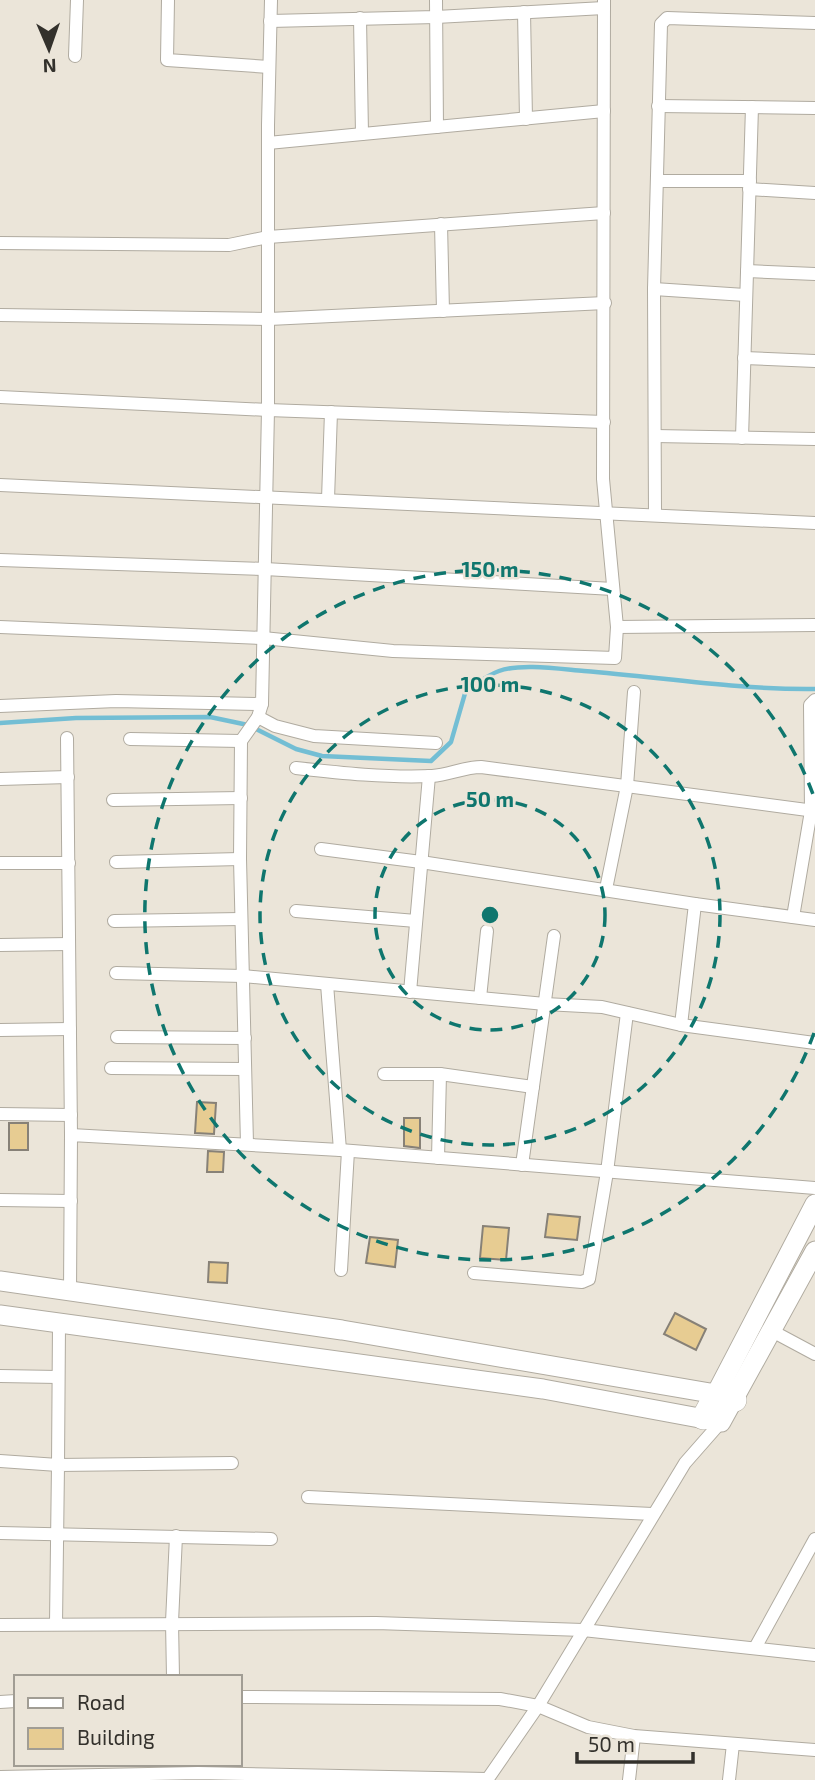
<svg xmlns="http://www.w3.org/2000/svg" width="815" height="1780" viewBox="0 0 815 1780" font-family="'Exo 2',sans-serif">
<style>
.lines{fill:none;stroke-linecap:round;stroke-linejoin:round}
.stream{stroke:#73bed4;stroke-width:4.5}
.building{fill:#e7cc92;stroke:#878177;stroke-width:2}
.street-casing{stroke:#b0aba0;stroke-width:14}
.primary-casing{stroke:#b0aba0;stroke-width:21}
.highway-casing{stroke:#b0aba0;stroke-width:24}
.street{stroke:#fff;stroke-width:12}
.primary{stroke:#fff;stroke-width:19}
.highway{stroke:#fff;stroke-width:23}
.ring{fill:none;stroke:#0f766e;stroke-width:3.5;stroke-dasharray:12 9}
.centre{fill:#0f766e;stroke:#ebe5d9;stroke-width:3.5}
.ring-label{font-size:21px;text-anchor:middle;font-weight:bold;fill:#0f766e;stroke:#ebe5d9;stroke-width:5;stroke-linejoin:round;paint-order:stroke}
</style>
<rect width="100%" height="100%" fill="#ebe5d9"/>
<g class="lines">
<path class="stream" d="M0,723L76,718L210,717L248,725L296,749L322,756L431,761L451,742L466,690C476,684 488,675 499,671C521,663 560,669 584,671C661,677 738,690 815,689"/>
</g>
<g class="building">
<polygon points="197,1102 216,1103 214,1134 195,1133"/>
<polygon points="404,1118 420,1118 420,1148 404,1146"/>
<rect x="9" y="1123" width="19" height="27"/>
<polygon points="208,1151 224,1152 223,1172 207,1172"/>
<polygon points="548,1214 580,1217 577,1240 545,1237"/>
<polygon points="483,1226 509,1228 506,1260 480,1258"/>
<polygon points="370,1237 398,1240 395,1267 366,1263"/>
<polygon points="209,1262 228,1263 227,1283 208,1282"/>
<polygon points="675,1313 706,1329 696,1350 664,1334"/>
</g>
<g class="lines">
<g class="street-casing">
<g id="street">
<polyline points="168,0 167,60 269,67"/>
<polyline points="436,0 437,127"/>
<polyline points="524,12 526,119"/>
<polyline points="360,18 362,134"/>
<polyline points="270,21 436,17 604,8"/>
<polyline points="75,56 77,0"/>
<polyline points="658,106 815,108"/>
<polyline points="268,143 604,111"/>
<polyline points="657,181 750,181"/>
<polyline points="749,189 815,193"/>
<polyline points="441,224 443,311"/>
<polyline points="0,243 229,245 268,237 604,213"/>
<polyline points="747,271 815,274"/>
<polyline points="654,289 745,295"/>
<polyline points="0,315 269,319 605,303"/>
<polyline points="744,358 815,361"/>
<polyline points="0,397 268,410 604,422"/>
<polyline points="655,436 815,439"/>
<polyline points="742,438 752,107"/>
<polyline points="0,485 815,523"/>
<polyline points="328,499 331,412"/>
<polyline points="655,514 654,289 661,24 667,18 815,23"/>
<polyline points="0,560 265,569 613,589"/>
<polyline points="0,627 263,638 393,651 615,658 617,627 603,479 604,0"/>
<polyline points="617,627 815,625"/>
<polyline points="0,706 116,701 262,704"/>
<polyline points="258,717 275,726 314,736 436,743"/>
<polyline points="67,738 71,1135"/>
<polyline points="130,739 241,741"/>
<path d="M296,768C341,773 387,778 432,776C449,775 464,767 481,767L815,811"/>
<polyline points="0,779 68,777"/>
<polyline points="113,800 241,798"/>
<polyline points="321,849 421,862 695,904 815,920"/>
<polyline points="116,862 240,859"/>
<polyline points="0,863 69,863"/>
<polyline points="606,889 627,786 634,692"/>
<polyline points="296,911 416,921"/>
<polyline points="793,917 811,811 810,705 815,700"/>
<polyline points="114,921 241,919"/>
<polyline points="0,945 69,944"/>
<polyline points="116,973 243,976 545,1004 602,1007 681,1025 815,1043"/>
<polyline points="327,984 340,1150"/>
<polyline points="410,992 429,776"/>
<polyline points="480,998 487,931"/>
<polyline points="681,1025 695,904"/>
<polyline points="0,1030 70,1029"/>
<polyline points="117,1037 245,1038"/>
<polyline points="111,1068 245,1069"/>
<polyline points="384,1074 440,1074 533,1087"/>
<polyline points="0,1114 71,1115"/>
<polyline points="247,1144 240,859 241,741 258,717 262,704 268,410 268,125 271,0"/>
<polyline points="438,1158 440,1074"/>
<polyline points="522,1165 554,936"/>
<polyline points="0,1200 71,1201"/>
<polyline points="341,1270 348,1151"/>
<polyline points="474,1273 582,1282 589,1279 607,1172 627,1013"/>
<polyline points="70,1293 71,1135 340,1150 815,1188"/>
<polyline points="772,1331 815,1354"/>
<polyline points="0,1376 58,1377"/>
<polyline points="0,1461 58,1465 59,1325"/>
<polyline points="308,1497 652,1514"/>
<polyline points="0,1533 271,1539"/>
<polyline points="56,1624 58,1465 232,1463"/>
<polyline points="0,1625 376,1623 583,1630 815,1655"/>
<polyline points="755,1648 815,1539"/>
<polyline points="173,1677 172,1622 176,1536"/>
<polyline points="240,1697 500,1699 538,1706 588,1727 634,1736 815,1750"/>
<polyline points="0,1702 16,1701"/>
<polyline points="0,1777 198,1773 487,1779"/>
<polyline points="487,1780 538,1706 685,1463 721,1422"/>
<polyline points="629,1780 634,1736"/>
<polyline points="729,1780 733,1744"/>
</g>
</g>
<g class="primary-casing">
<g id="primary">
<polyline points="0,1281 342,1330 716,1394 815,1204"/>
<polyline points="0,1315 543,1389 721,1422 815,1251"/>
</g>
</g>
<g class="highway-casing">
<polyline id="highway" points="703,1418 716,1394 735,1400"/>
</g>
<use href="#street" class="street"/>
<use href="#primary" class="primary"/>
<use href="#highway" class="highway"/>
</g>
<g class="ring">
<circle cx="490" cy="915" r="115"/>
<circle cx="490" cy="915" r="230"/>
<path d="M814 1033A345 345 0 1 1 814 797"/>
</g>
<circle cx="490" cy="915" r="10" class="centre"/>
<g class="ring-label">
<text x="490" y="577">150 m</text>
<text x="490" y="692">100 m</text>
<text x="490" y="807">50 m</text>
</g>
<rect x="14" y="1675" width="228" height="91" fill="#ebe5d9" stroke="#a19d94" stroke-width="2"/>
<rect x="28" y="1698" width="35" height="10" fill="#ffffff" stroke="#a19d94" stroke-width="2"/>
<text x="77" y="1710" font-size="21" fill="#33312c">Road</text>
<rect x="28" y="1728" width="35" height="21" fill="#e7cc92" stroke="#a19d94" stroke-width="2"/>
<text x="77" y="1745" font-size="21" fill="#33312c">Building</text>
<g transform="translate(49 49) rotate(178)" stroke="#ebe5d9" stroke-width="5" paint-order="stroke">
<path d="M0-5L12 26L0 18L-12 26Z" fill="#33312c"/>
<text y="-10" font-size="19" font-weight="bold" text-anchor="middle" fill="#33312c">N</text>
</g>
<path d="M577 1752v10h116v-10" fill="none" stroke="#33312c" stroke-width="3.5"/>
<text x="588" y="1752" font-size="21" fill="#33312c" stroke="#ebe5d9" stroke-width="5" paint-order="stroke">50 m</text>
</svg>
